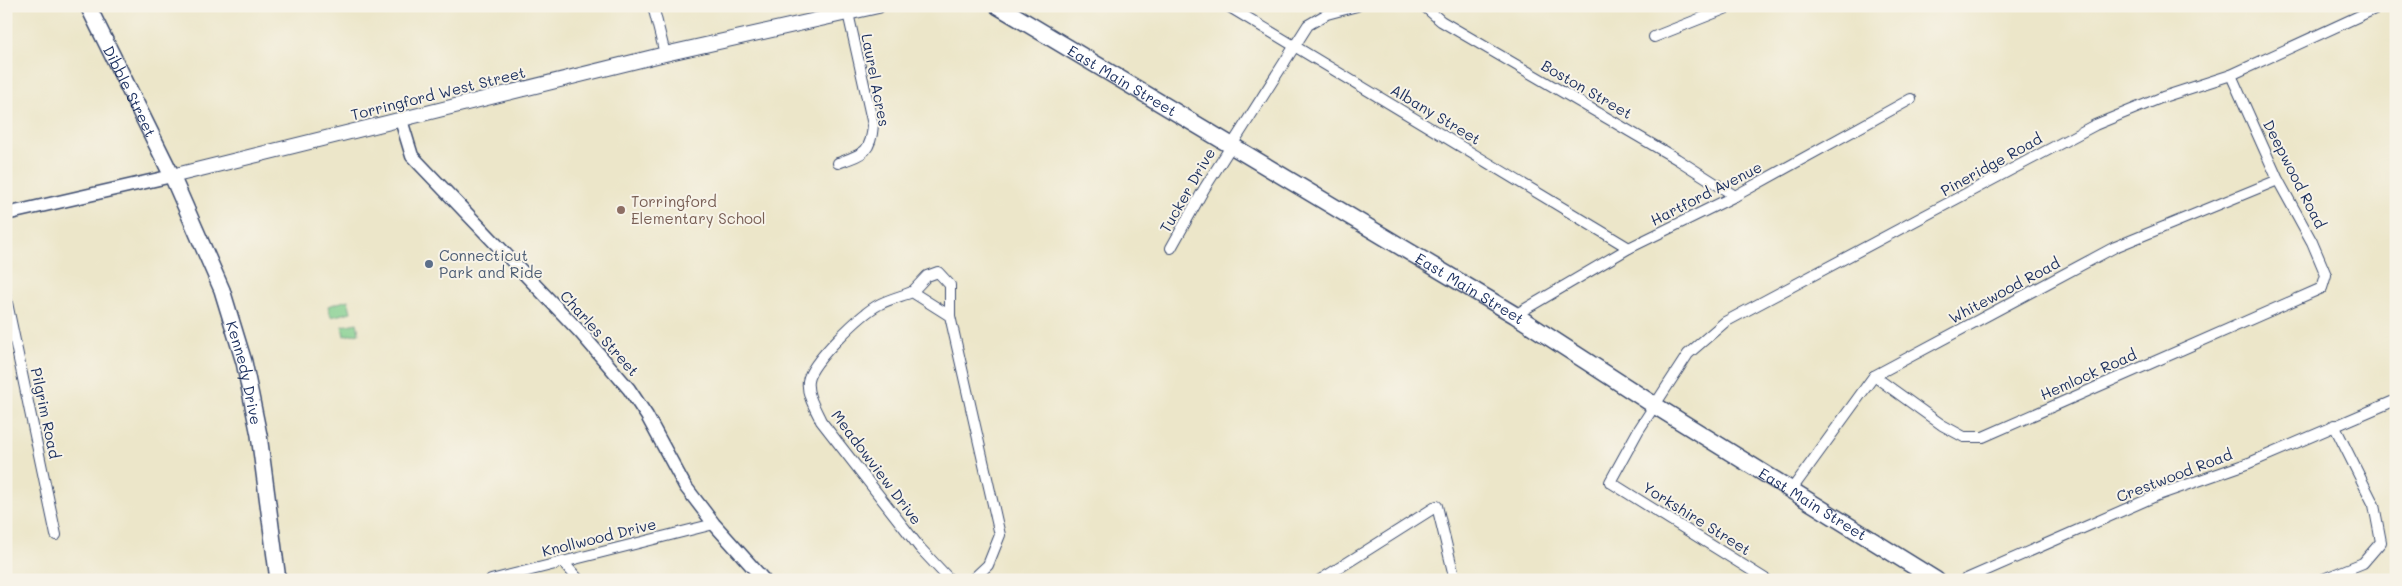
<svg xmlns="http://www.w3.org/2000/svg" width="2402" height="586" viewBox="0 0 2402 586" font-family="Mali,sans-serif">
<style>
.green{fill:#81ce8d;stroke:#4e7e76}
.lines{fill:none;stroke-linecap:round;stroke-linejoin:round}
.minor-casing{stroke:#3a4a6e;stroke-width:12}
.tertiary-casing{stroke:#3a4a6e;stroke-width:15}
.secondary-casing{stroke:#3a4a6e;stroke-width:16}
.primary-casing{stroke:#3a4a6e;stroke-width:18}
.trunk-casing{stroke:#3a4a6e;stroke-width:19}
.minor{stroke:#fff;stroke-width:10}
.tertiary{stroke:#fff;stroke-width:12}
.secondary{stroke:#fff;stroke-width:14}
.primary{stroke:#fff;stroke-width:15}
.trunk{stroke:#fff;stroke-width:16}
.education-dot{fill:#8d6e63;stroke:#f7f3e8;stroke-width:2}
.service-dot{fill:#5c6f8a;stroke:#f7f3e8;stroke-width:2}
.labels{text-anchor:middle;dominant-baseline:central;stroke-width:4;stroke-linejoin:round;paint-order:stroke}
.street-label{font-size:15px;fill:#1b2f5e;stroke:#f7f3e8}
.education-label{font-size:15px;fill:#785e54;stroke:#f7f3e8;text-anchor:start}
.service-label{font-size:15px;fill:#4e5e75;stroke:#f7f3e8;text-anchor:start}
</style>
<rect width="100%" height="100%" fill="#f7f3e8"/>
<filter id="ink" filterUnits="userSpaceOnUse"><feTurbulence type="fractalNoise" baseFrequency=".02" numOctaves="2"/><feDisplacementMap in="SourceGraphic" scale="10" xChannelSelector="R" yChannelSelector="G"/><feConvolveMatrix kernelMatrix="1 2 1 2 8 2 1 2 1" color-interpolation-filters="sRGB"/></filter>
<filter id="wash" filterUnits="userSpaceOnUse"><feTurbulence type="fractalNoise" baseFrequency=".0096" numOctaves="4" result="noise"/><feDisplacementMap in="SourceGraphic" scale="20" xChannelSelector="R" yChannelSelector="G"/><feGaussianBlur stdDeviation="1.12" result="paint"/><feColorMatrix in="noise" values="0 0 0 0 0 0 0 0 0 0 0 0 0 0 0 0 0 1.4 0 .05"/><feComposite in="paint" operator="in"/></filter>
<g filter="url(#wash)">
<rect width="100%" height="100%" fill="#ece6c9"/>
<g class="green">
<polygon points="348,300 351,312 331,317 328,306"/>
<polygon points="357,323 359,333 344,336 342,326"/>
</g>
</g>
<g filter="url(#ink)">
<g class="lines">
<g class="minor-casing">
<g id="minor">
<polyline points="653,6 665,54"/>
<polyline points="1228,6 1629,248"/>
<polyline points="1424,6 1441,21 1677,159 1735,196"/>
<polyline points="1654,37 1732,6"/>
<path d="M838,163C863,154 871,153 873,125L848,13"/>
<polyline points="1171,248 1204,189 1308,25 1327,14 1357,6"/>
<polyline points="912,292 927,276 938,272 950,285 950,316"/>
<polyline points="6,298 56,535"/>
<polyline points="1515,315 1629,248 1735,196 1911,99"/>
<polyline points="1874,376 1942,425 1964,437 1983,437 2322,288 2326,275 2312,242 2278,180 2231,75"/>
<polyline points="1792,489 1874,376 2115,247 2278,180"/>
<polyline points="563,562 579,580"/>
<polyline points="491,580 714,524"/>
<path d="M950,580L920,548L821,421C816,410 806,394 808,381C811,362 862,313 880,304C890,299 902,296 912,292L950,316L1000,535L988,565L972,580"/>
<polyline points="1320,580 1437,506 1455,580"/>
<polyline points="1767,580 1610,482 1638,431 1688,354 1725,322 2095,125 2163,97 2231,75 2381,6"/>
<polyline points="1964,580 2158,495 2249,463 2396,400"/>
<polyline points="2321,580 2363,563 2381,542 2374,505 2334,425"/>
</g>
</g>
<g class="tertiary-casing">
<g id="tertiary">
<polyline points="401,120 412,156 580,332 629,389 647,416 685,486 714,524 764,580"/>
<polyline points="6,214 172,176"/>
</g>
</g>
<g class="secondary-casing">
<polyline id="secondary" points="172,176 665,54 878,6"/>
</g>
<g class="primary-casing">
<g id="primary">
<path id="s1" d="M88,6L172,176L222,290L244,362L259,435L278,580"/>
</g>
</g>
<g class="trunk-casing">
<g id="trunk">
<path id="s2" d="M998,6L1515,315L1654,405L1936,580"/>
</g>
</g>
<use href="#minor" class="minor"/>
<use href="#tertiary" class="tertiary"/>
<use href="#secondary" class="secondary"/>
<use href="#primary" class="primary"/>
<use href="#trunk" class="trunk"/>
</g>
</g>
<circle class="education-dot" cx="621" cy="210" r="5"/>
<circle class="service-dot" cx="429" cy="264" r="5"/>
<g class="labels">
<g class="street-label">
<text transform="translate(876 80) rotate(79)">Laurel Acres</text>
<text stroke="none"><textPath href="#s2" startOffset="145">East Main Street</textPath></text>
<text transform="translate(1587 89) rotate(30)">Boston Street</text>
<text stroke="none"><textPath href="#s1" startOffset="95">Dibble Street</textPath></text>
<text transform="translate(438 93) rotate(-14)">Torringford West Street</text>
<text transform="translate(1436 114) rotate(31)">Albany Street</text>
<text transform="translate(1991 164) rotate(-29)">Pineridge Road</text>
<text transform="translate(2295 174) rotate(63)">Deepwood Road</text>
<text transform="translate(1187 190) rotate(-60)">Tucker Drive</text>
<text transform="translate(1706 193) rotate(-27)">Hartford Avenue</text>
<text stroke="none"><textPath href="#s2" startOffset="550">East Main Street</textPath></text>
<text transform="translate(2004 290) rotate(-28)">Whitewood Road</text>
<text transform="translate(600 333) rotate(48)">Charles Street</text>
<text stroke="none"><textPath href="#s1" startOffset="400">Kennedy Drive</textPath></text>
<text transform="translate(2088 374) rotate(-24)">Hemlock Road</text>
<text transform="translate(46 413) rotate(78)">Pilgrim Road</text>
<text transform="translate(877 467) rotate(53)">Meadowview Drive</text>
<text transform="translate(2174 475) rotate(-21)">Crestwood Road</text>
<text stroke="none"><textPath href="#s2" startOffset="955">East Main Street</textPath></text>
<text transform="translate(1697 518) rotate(32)">Yorkshire Street</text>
<text transform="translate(599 537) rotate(-14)">Knollwood Drive</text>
</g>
<g class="education-label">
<text x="631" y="201">Torringford<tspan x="631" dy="17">Elementary School</tspan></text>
</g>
<g class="service-label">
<text x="439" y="255">Connecticut<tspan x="439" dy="17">Park and Ride</tspan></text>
</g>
</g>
<rect width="2402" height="586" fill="none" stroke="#f7f3e8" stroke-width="25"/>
</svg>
